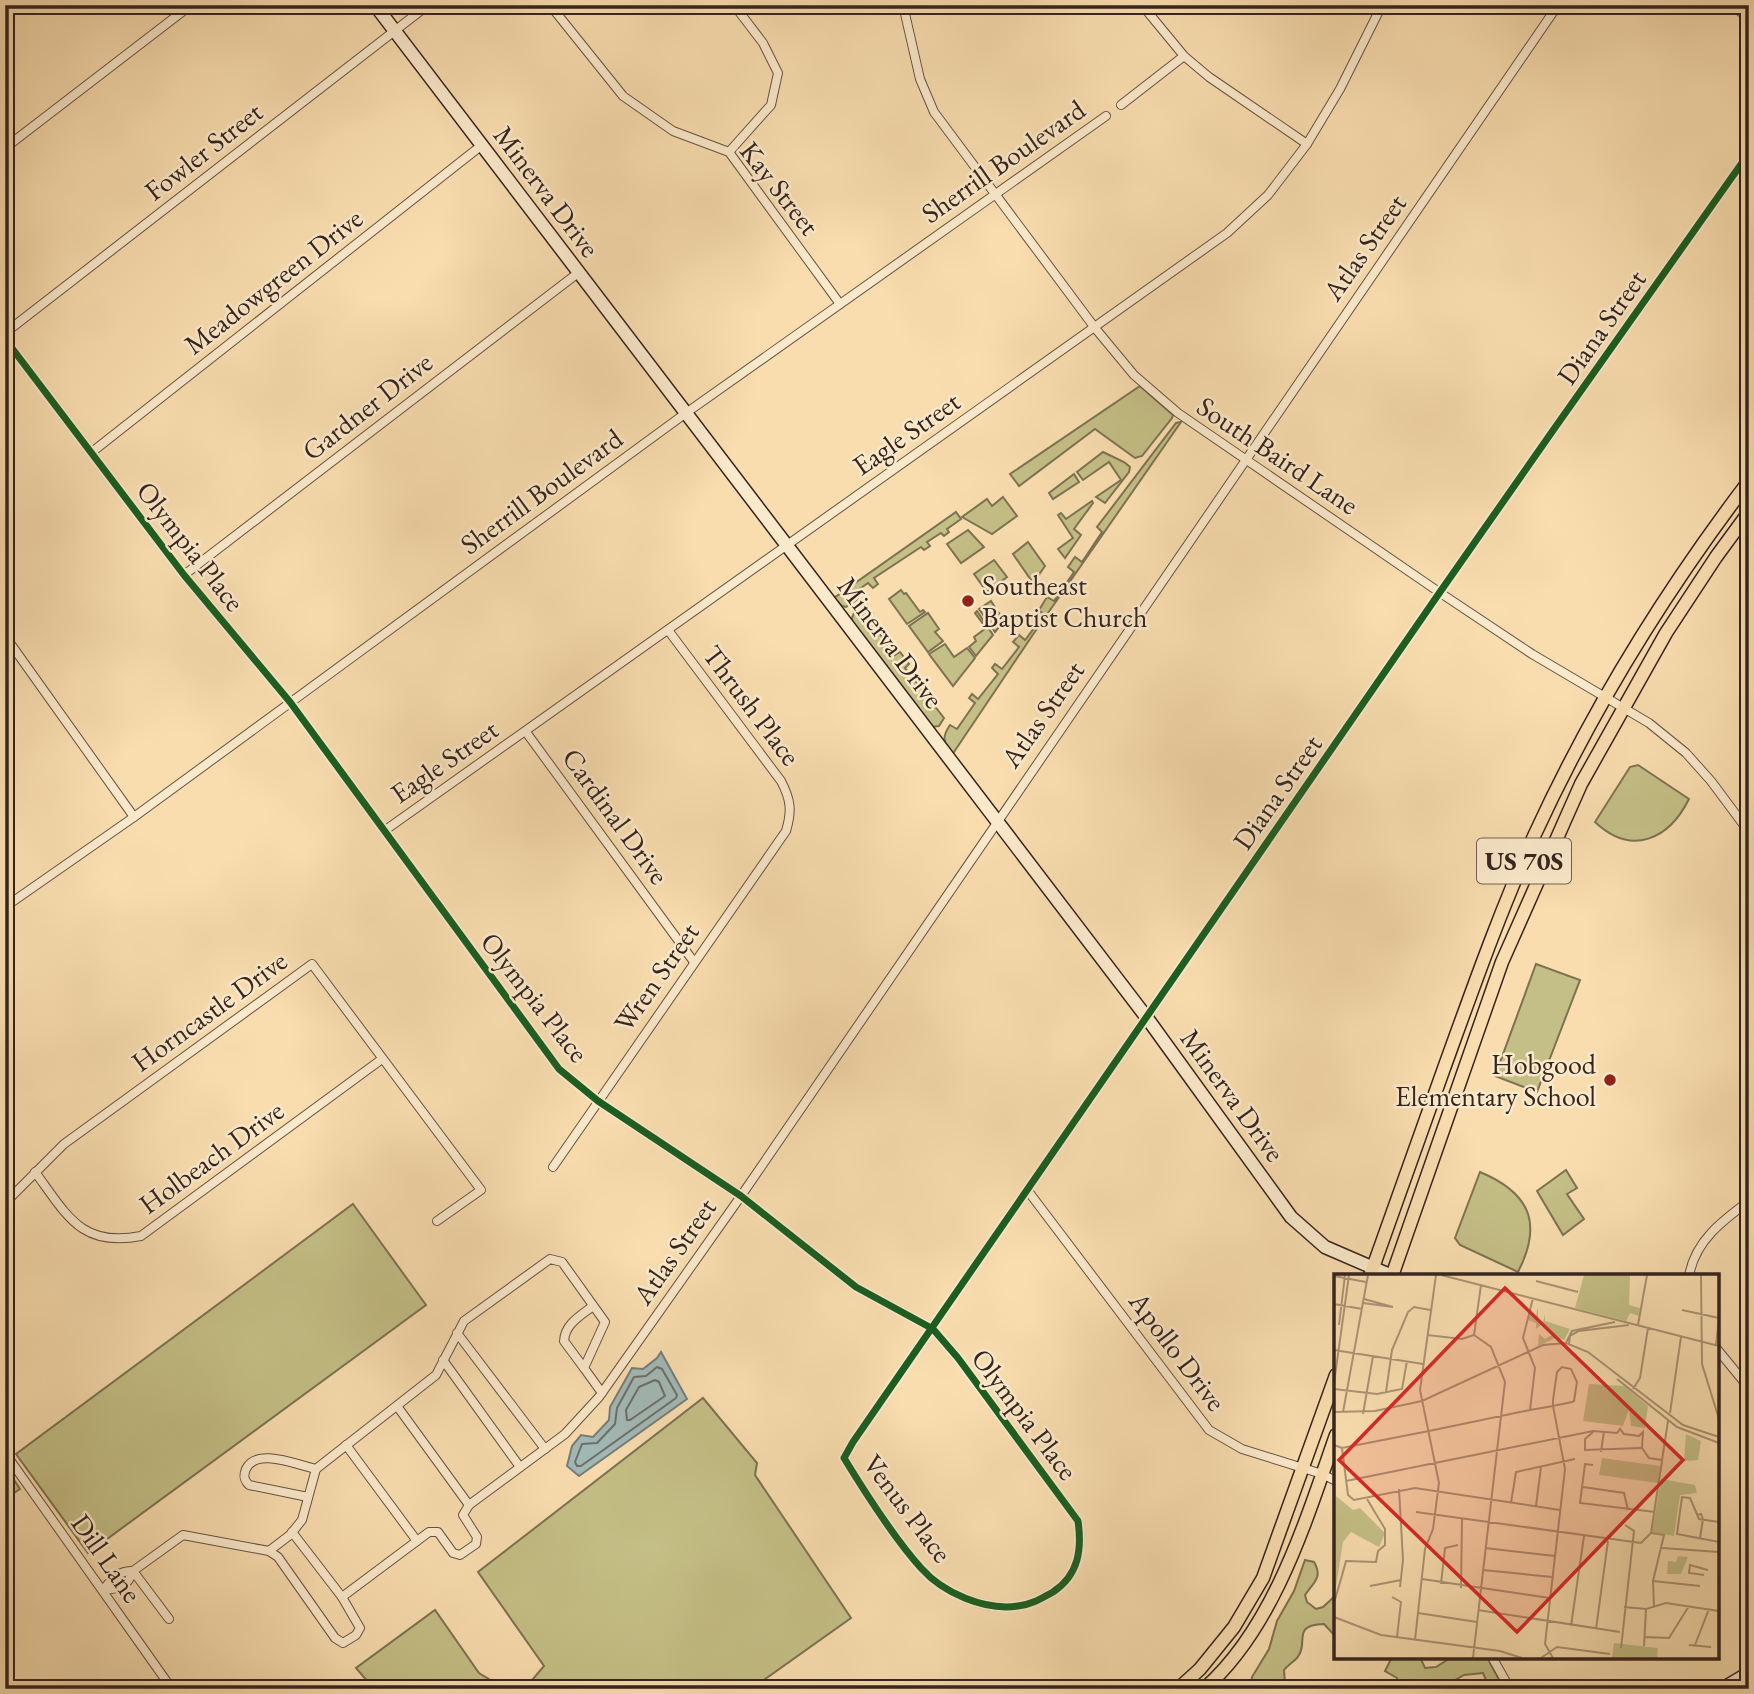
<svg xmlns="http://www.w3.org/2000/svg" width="1754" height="1694" viewBox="0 0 1754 1694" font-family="'EB Garamond',serif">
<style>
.green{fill:#c4bf86;stroke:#7c7252;stroke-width:2}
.water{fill:#a2b9b6;stroke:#767d79;stroke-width:2}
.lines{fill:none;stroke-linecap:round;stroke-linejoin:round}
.shore{stroke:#6c6e6a;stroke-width:2}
.street-casing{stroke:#665242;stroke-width:10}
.secondary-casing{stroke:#35241e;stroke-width:15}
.primary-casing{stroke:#35241e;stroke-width:15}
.street{stroke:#fbe9cb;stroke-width:8}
.secondary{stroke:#fbe9cb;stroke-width:12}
.primary{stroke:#f9ddaf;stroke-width:12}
.cycleway-casing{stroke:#fbe9cb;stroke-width:11}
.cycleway{stroke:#1b5e20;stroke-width:7}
.poi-dot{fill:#8f2418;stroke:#fbe9cb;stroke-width:2.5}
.labels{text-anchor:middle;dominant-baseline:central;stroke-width:5;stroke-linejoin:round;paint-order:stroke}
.shield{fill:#fbe9cb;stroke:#705f52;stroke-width:2}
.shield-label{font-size:26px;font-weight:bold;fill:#35241e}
.street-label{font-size:28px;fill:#35241e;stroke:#fbe9cb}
.poi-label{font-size:28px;fill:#35241e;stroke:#fbe9cb;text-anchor:start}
.inset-road{fill:none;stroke:#ab9375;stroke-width:2}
.view{fill:#d62828;fill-opacity:0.15;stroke:#d62828;stroke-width:3.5}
.inset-edge{fill:none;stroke:#35241e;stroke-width:3.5}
</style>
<rect width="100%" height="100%" fill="#f9ddaf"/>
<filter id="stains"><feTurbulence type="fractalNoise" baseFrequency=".00286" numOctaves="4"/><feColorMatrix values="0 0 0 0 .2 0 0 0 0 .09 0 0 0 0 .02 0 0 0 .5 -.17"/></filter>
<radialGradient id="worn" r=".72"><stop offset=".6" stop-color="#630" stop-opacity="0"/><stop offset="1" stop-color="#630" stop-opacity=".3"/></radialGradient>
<g class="green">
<polygon points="1140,386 1173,415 1172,418 1142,456 1135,458 1095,429 1019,486 1010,474"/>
<path d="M1181,422L1032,636L952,755C944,742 941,738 950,725L957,729L975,703L969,698L972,694L978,699L998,674L992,668L995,664L1002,669L1019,647L1013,642L1019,635L1025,640L1044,615L1039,610L1047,597L1054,601L1074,572L1068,567L1075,557L1082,562L1102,532L1097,527L1176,423Z"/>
<polygon points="1103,452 1124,462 1130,467 1129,472 1105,503 1096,497 1121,480 1109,462 1083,480 1077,472"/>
<polygon points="1074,474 1079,482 1053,499 1049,493"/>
<polygon points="1003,497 1017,516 992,534 962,517 987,499 992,506"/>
<polygon points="1092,501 1093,503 1074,529 1081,535 1065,558 1058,549 1073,538 1058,515 1061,513 1066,519"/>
<polygon points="956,512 961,519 947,529 949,532 944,536 941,533 927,542 930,546 924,550 921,547 874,578 878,584 873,588 868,583 854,593 858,599 846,607 842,606 834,598"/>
<polygon points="968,530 984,547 961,563 947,544"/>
<polygon points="1028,542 1045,566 1033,583 1013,554"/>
<polygon points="994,560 1007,577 987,592 974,574"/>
<polygon points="901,590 904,594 906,593 920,612 923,610 925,612 907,624 889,599"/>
<polygon points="991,601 1004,621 995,632 979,609"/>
<polygon points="860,608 872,613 868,617 895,655 900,652 909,664 905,668 944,718 939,726 930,727 851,621 855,610"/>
<polygon points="977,611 993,635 976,656 969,647 976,641 974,637 986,628 975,613"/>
<polygon points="928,613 939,629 935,632 943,641 928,652 909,626"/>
<polygon points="945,644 954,657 967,648 975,658 953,686 929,654"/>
<path d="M1638,765L1689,799C1669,839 1632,857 1595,822L1630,767Z"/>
<polygon points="1536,964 1580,980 1537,1092 1495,1076"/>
<polygon points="1566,1170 1577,1188 1567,1194 1584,1219 1563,1235 1537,1191"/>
<path d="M1480,1172C1530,1193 1543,1223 1518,1272L1460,1245L1455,1238Z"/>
<polygon points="353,1204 426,1305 88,1553 16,1454"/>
<polygon points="703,1398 757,1463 755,1475 851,1618 751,1689 374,1689 356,1668 435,1610 479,1673 502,1687 528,1685 544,1666 478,1572"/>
<polygon points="5,1466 20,1489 5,1499"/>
<path d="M1305,1560L1314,1562C1323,1577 1314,1582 1305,1595L1307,1602L1316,1609L1323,1607L1336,1595L1334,1615L1336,1637L1324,1624C1290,1625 1310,1643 1297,1658C1293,1662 1288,1665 1284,1670L1285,1684L1289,1689H1250L1252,1677L1269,1649L1277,1621L1294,1591Z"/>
<polygon points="1392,1657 1420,1657 1425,1668 1436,1667 1452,1657 1487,1657 1504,1689 1490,1689 1483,1673 1464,1675 1450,1683 1450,1689 1394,1689 1398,1686 1397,1678 1385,1671"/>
</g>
<polygon class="water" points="661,1352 687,1399 579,1476 567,1466 572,1446 581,1435 593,1437 609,1420 610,1407 632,1368 643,1369 657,1358"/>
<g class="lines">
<g class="shore">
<polygon points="657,1367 662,1369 677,1395 676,1398 581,1466 577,1466 575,1462 582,1444 597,1443 615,1424 617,1408 634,1377 646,1376"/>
<polygon points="655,1380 659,1382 665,1396 630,1420 627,1420 626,1410 639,1387"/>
</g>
<g class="street-casing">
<g id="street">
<polyline points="550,5 623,96 673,131 729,152 840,304"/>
<polyline points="903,5 920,79 934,112 1095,328 1134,375 1178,413 1439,592 1532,654 1649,723 1686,753 1711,781 1749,832"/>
<polyline points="1142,5 1184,56 1209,77 1307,144"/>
<polyline points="1731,5 1749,18"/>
<polyline points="1121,105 1184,56"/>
<polyline points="5,148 191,5"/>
<polyline points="729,152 771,105 778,73 763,43 734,5"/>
<polyline points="5,333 428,5"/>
<path d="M5,339L184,575L290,702L559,1069L598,1101L741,1196L856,1287L933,1329L958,1358L1078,1521C1082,1549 1079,1575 1053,1592C1042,1598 1031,1605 1018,1606C985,1611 943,1593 921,1568C893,1537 866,1494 844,1458L853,1442C1051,1160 1243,874 1440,592C1542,445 1646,299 1749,153"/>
<polyline points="92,452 482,145"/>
<polyline points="184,575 578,273"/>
<polyline points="5,636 134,817"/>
<polyline points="526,732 694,962"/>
<polyline points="384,831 1227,233 1268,195 1307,144 1340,89 1382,5"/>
<polyline points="5,907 134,817 686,413 1106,116"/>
<path d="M553,1167L786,831C792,811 791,800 781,781L668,630"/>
<path d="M35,1172C67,1215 81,1248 141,1236L382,1059"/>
<polyline points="1028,1191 1209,1430 1242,1449 1322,1474 1336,1481"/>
<polyline points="5,1203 64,1144 312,964 481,1190 437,1221"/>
<path d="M1689,1276C1695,1241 1722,1221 1749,1201"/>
<polyline points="457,1333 545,1449"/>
<polyline points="1717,1349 1749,1388"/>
<polyline points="443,1360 520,1467"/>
<path d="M584,1368L564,1341C565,1324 580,1316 593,1306"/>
<polyline points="397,1406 469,1505"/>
<polyline points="346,1445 417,1541"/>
<polyline points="5,1453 172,1689"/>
<path d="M308,1497L249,1485C244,1480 243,1476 246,1469C256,1447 297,1465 316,1469"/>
<polyline points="292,1532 342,1597"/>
<polyline points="269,1551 290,1535 302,1520 316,1469 436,1375 464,1321 550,1259 562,1262 605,1322 584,1368 602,1393"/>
<polyline points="133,1571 169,1619"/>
<path d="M103,1590C118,1589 128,1587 133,1571L183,1535L269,1551L278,1557L335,1638L343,1643L356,1635L360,1628L342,1597L429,1532H438L453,1553L460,1555L476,1544L477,1537L463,1515L469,1505L565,1434L599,1397L741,1196L1558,5"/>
<path d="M103,1590C112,1579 117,1571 133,1571"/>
<polyline points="1492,1657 1510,1689"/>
</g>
</g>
<g class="secondary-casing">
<g id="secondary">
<polyline points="375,5 1147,1018 1291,1217 1325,1247 1392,1276"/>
<polyline points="1722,1689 1749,1673"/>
</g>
</g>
<g class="primary-casing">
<g id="primary">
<path d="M1370,1276C1394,1207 1419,1139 1443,1071C1472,991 1500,911 1535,834C1592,710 1666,590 1749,481"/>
<polyline points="1392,1276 1502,962 1581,784 1666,633 1716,557 1749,512"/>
<polyline points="1178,1689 1200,1669 1234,1627 1263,1578 1336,1375"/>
<path d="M1204,1689C1274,1628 1306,1520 1336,1435"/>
</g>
</g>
<use href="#street" class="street"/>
<use href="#secondary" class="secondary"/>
<use href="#primary" class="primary"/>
<g class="cycleway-casing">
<path id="cycleway" d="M5,339L184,575L290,702L559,1069L598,1101L741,1196L856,1287L933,1329L958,1358L1078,1521C1082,1549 1079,1575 1053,1592C1042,1598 1031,1605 1018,1606C985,1611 943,1593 921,1568C893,1537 866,1494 844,1458L853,1442C1051,1160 1243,874 1440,592C1542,445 1646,299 1749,153"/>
</g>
<use href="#cycleway" class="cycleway"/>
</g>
<g class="poi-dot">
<circle cx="968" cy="601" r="7"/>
<circle cx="1610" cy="1080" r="7"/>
</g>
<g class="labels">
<rect class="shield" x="1477" y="838.5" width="94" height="45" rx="5"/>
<g class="shield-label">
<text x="1524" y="861">US 70S</text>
</g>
<g class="street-label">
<text transform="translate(203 151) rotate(-38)">Fowler Street</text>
<text transform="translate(1003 161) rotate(-35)">Sherrill Boulevard</text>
<text transform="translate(780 188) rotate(52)">Kay Street</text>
<text transform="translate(547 191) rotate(53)">Minerva Drive</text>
<text transform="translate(1364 247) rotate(-55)">Atlas Street</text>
<text transform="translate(273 281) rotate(-38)">Meadowgreen Drive</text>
<text transform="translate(1601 327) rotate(-55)">Diana Street</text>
<text transform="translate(367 406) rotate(-38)">Gardner Drive</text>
<text transform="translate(906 433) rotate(-35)">Eagle Street</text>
<text transform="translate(1278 455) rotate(34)">South Baird Lane</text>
<text transform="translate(541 491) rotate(-36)">Sherrill Boulevard</text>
<text transform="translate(191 546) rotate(52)">Olympia Place</text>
<text transform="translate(891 642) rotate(53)">Minerva Drive</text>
<text transform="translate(752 705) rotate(53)">Thrush Place</text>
<text transform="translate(1042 714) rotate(-55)">Atlas Street</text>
<text transform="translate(444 761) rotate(-35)">Eagle Street</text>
<text transform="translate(1277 792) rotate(-55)">Diana Street</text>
<text transform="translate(616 816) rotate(54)">Cardinal Drive</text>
<text transform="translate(656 977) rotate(-55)">Wren Street</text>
<text transform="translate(535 997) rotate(52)">Olympia Place</text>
<text transform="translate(209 1011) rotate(-36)">Horncastle Drive</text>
<text transform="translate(1233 1095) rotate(54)">Minerva Drive</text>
<text transform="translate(211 1157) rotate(-36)">Holbeach Drive</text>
<text transform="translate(674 1251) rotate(-55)">Atlas Street</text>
<text transform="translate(1178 1351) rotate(53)">Apollo Drive</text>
<text transform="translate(1025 1414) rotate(53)">Olympia Place</text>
<text transform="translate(908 1508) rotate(53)">Venus Place</text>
<text transform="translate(107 1558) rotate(55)">Dill Lane</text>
</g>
<g class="poi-label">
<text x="982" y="585">Southeast<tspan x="982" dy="32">Baptist Church</tspan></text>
<text x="1596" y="1064" text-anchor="end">Hobgood<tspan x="1596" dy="32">Elementary School</tspan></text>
</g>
</g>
<g transform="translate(1334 1274)">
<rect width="385" height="385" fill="#f9ddaf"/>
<path d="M250,1H296L295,31L306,34L305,42L296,39L292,47L241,34ZM204,34V47L209,48L211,40V47L236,55L230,66L223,63L204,72L205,60L211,65L218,61L208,50L202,55V49L194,46L197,35L201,45ZM255,110L290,112L314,132L311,154L297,152L295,135L289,152L249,147ZM352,160L367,167L364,186L350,187ZM268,184L326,192L324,209L265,201ZM327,205L361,211L363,219L346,221L340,262L318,258ZM2,222L19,236L26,234L51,259L45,273L17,258L9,268L0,325ZM344,282L354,283L347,300H333L334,287L342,288ZM280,369L324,374L323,384H278Z" fill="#c4bf86"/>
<path class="inset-road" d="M107,1L385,72M367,1L368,90L385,145M0,2L32,8M202,7L244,18M29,29L59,33L30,25M0,30L28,35M348,36L385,44M5,51L11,1M304,51L313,1M93,61L128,65L140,61L147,11M232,69L238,57L281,48M235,70L236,62L245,57L295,51M382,72L385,42M0,76L89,90M283,105L343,153L385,169M0,109L15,1M0,115L43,120L68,115L73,87M299,115L306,104L314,54M52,118L58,76L74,38L80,33L96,36M196,136L201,94L189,64L199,24M0,138L41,137L88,127L209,71L232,69L254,78L349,151L385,163M9,138L34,1M336,139L347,63M29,140L39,82M259,158L251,165V176L307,174M385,165V214M0,171L8,174L95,157L196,136L219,132L238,128L240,127L243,108L237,95L228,93L223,98L219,126V132L231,195L211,370L219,384M8,174L14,221L20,226L81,214L226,236M267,178L270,157M259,191L251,190L246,229L321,238M12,207L259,157L283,159L286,155L290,160L305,162L309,158L308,174L315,184L328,186M249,213L290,219L294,236M65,215L69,286L66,313M177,229L182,198L241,185M202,232L207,193M82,238L307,269L317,259L334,147M363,241L367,240L369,245L366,264M385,248L365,245L356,224L348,223L343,260L385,268M318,259L330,261L319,307L320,333M151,274L221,282M328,274L385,278M149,296L218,303M370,301L355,299L356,291L374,296M7,305L12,287L42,288L44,277L51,271V255L33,225M88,305L216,324M319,307L366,312M107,310L111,274L124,271M36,312L67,306M127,314L128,245M58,323L67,328L63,363M0,329L9,298M290,333L312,335L332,329L385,337M144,336L286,358M84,339L143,348M0,343L47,361L166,377L188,384M237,352L250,262M262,355L274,267M311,363L335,364L355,332M81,366L91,275L99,255L105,209L86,116L102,1M355,371L377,373M361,371L375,335M310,372L312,335M287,374L300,257L291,251M139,384L171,108L157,73L140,61M207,384L223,373L276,380"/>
<path class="view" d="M171,14L349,186L183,358L5,186Z"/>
<rect width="385" height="385" class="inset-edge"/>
</g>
<rect width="1754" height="1694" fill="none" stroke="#f9ddaf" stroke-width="28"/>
<rect x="7" y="7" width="1740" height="1680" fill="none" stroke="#35241e" stroke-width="3.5"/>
<rect x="14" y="14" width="1726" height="1666" fill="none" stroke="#35241e" stroke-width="2"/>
<rect width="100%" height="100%" filter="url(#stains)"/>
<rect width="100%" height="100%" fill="url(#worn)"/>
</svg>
